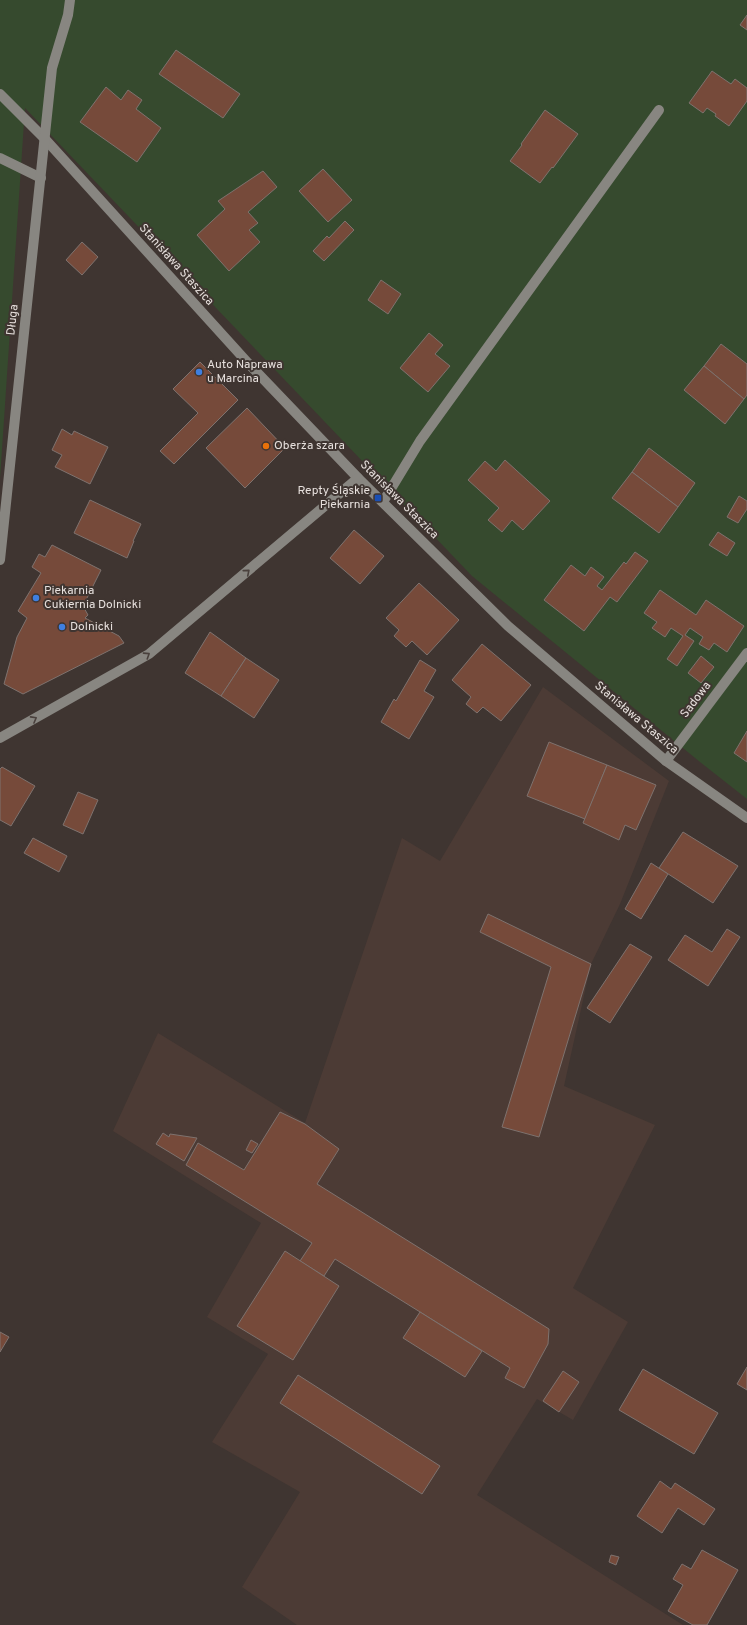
<svg xmlns="http://www.w3.org/2000/svg" width="747" height="1625" viewBox="0 0 747 1625" font-family="Overpass,sans-serif">
<style>
.built{fill:#4c3b35}
.green{fill:#364a2e}
.building{fill:#764a3a;stroke:#7e726e}
.lines{fill:none;stroke-linecap:round;stroke-linejoin:round}
.minor{stroke:#888681;stroke-width:10}
.oneway{stroke:#4a413d}
.shop-dot{fill:#3f7fe0;stroke:#3f3531;stroke-width:1.5}
.food-dot{fill:#e8710a;stroke:#3f3531;stroke-width:1.5}
.transit-dot{fill:#1a4fb4;stroke:#3f3531;stroke-width:1.5}
.labels{text-anchor:middle;dominant-baseline:central;stroke-width:4;stroke-linejoin:round;paint-order:stroke}
.street-label{font-size:12px;fill:#e7e0dd;stroke:#3f3531}
.poi-label{font-size:12px;fill:#e7e0dd;stroke:#3f3531;text-anchor:start}
</style>
<rect width="100%" height="100%" fill="#3f3531"/>
<polygon class="built" points="543,687 669,781 620,904 591,964 564,1086 655,1125 573,1288 628,1322 573,1420 537,1399 477,1495 683,1625 297,1625 242,1587 300,1492 212,1442 268,1354 207,1317 261,1223 113,1131 158,1033 305,1123 402,838 440,861"/>
<polygon class="green" points="0,0 747,0 747,799 700,762 472,576 25,108 0,479"/>
<g class="building">
<polygon points="747,15 747,30 740,25"/>
<polygon points="176,50 240,94 223,118 159,74"/>
<polygon points="712,71 731,84 735,79 747,88 747,101 729,126 715,116 716,114 707,108 703,113 689,103"/>
<polygon points="106,87 121,100 128,90 142,100 136,109 161,128 137,162 80,122"/>
<polygon points="545,110 578,134 553,168 552,167 540,183 510,161 522,145 521,144"/>
<polygon points="323,169 352,200 328,222 299,191"/>
<polygon points="263,171 277,187 248,212 258,223 249,230 260,242 229,271 197,235 225,209 218,201"/>
<polygon points="345,221 354,230 324,261 313,251 327,236 329,238"/>
<polygon points="82,242 98,257 82,275 66,260"/>
<polygon points="381,280 401,294 388,314 368,300"/>
<polygon points="429,333 443,345 435,354 450,366 428,392 400,368"/>
<polygon points="721,344 747,364 747,395 744,399 704,366"/>
<polygon points="200,362 238,400 174,464 160,451 198,413 173,389"/>
<polygon points="704,366 744,399 725,424 684,390"/>
<polygon points="247,408 285,448 245,488 206,448"/>
<polygon points="62,429 72,435 74,431 108,447 90,484 55,467 62,455 52,450"/>
<polygon points="649,448 695,483 678,507 632,472"/>
<polygon points="505,460 550,501 523,530 512,520 502,532 488,520 499,508 468,480 485,461 496,471"/>
<polygon points="632,472 678,507 659,533 612,498"/>
<polygon points="739,496 747,501 747,509 738,523 727,517"/>
<polygon points="90,500 141,524 133,541 134,541 127,558 74,533"/>
<polygon points="354,530 384,556 360,584 330,558"/>
<polygon points="718,532 735,543 727,556 709,545"/>
<polygon points="52,545 101,570 83,606 88,615 85,618 119,636 124,643 23,694 4,684 17,637 27,618 18,611 41,573 32,567 39,554 45,557"/>
<polygon points="635,552 648,561 617,602 610,597 584,631 544,600 571,565 585,576 591,567 604,577 597,586 602,590 624,562 626,564"/>
<polygon points="419,583 459,620 427,655 412,641 406,647 394,636 399,630 386,618"/>
<polygon points="660,590 696,615 706,600 744,626 727,652 714,643 709,650 699,644 703,637 690,628 685,635 694,641 677,666 667,659 683,636 671,628 665,637 652,628 657,622 644,613"/>
<polygon points="210,632 246,658 221,696 185,673"/>
<polygon points="482,644 531,685 501,721 483,707 477,713 466,704 471,697 452,680"/>
<polygon points="701,656 714,667 701,683 688,673"/>
<polygon points="246,658 279,680 254,718 221,696"/>
<polygon points="420,660 436,670 424,691 434,697 409,739 381,722 394,699 396,701"/>
<polygon points="747,731 747,762 734,753"/>
<polygon points="549,742 607,765 585,819 527,796"/>
<polygon points="607,765 656,785 636,830 625,825 619,840 583,823"/>
<polygon points="2,767 35,786 11,826 0,820 0,769"/>
<polygon points="78,792 98,800 83,834 63,825"/>
<polygon points="683,832 738,866 713,903 659,868"/>
<polygon points="33,838 67,856 59,872 24,853"/>
<polygon points="651,863 668,874 641,919 625,909"/>
<polygon points="488,914 591,964 539,1137 502,1127 551,967 480,932"/>
<polygon points="727,929 740,937 708,986 668,960 685,935 712,952"/>
<polygon points="630,944 652,957 610,1023 587,1008"/>
<polygon points="280,1112 305,1124 339,1149 317,1184 549,1329 548,1344 524,1388 505,1378 510,1368 335,1259 324,1276 300,1261 312,1243 186,1165 198,1143 244,1170"/>
<polygon points="163,1133 169,1137 170,1134 197,1138 184,1161 156,1144"/>
<polygon points="251,1140 258,1144 252,1153 246,1150"/>
<polygon points="285,1251 339,1286 293,1360 237,1326"/>
<polygon points="420,1312 482,1351 465,1377 403,1338"/>
<polygon points="0,1332 9,1337 0,1352"/>
<polygon points="747,1367 747,1390 737,1384"/>
<polygon points="643,1369 718,1413 694,1454 619,1410"/>
<polygon points="563,1371 579,1382 559,1412 543,1401"/>
<polygon points="298,1375 440,1466 422,1494 280,1403"/>
<polygon points="660,1481 671,1489 675,1483 715,1509 704,1525 678,1508 662,1533 637,1516"/>
<polygon points="702,1550 738,1570 707,1625 693,1625 668,1611 683,1585 673,1579 682,1564 691,1569"/>
<polygon points="611,1555 619,1557 616,1565 609,1562"/>
</g>
<g class="lines">
<g class="minor">
<polyline points="0,94 46,140 248,363 358,478 508,626 666,761 747,818"/>
<polyline points="0,158 41,178"/>
<polyline points="383,502 420,441 659,110"/>
<polyline points="0,560 52,68 68,15 70,0"/>
<polyline points="0,738 149,654 358,478"/>
<polyline points="666,761 747,653"/>
</g>
</g>
<defs><path id="oneway-chevron" d="M-2-3.5L2.5 0L-2 3.5" fill="none" stroke-width="1.6" stroke-linecap="round" stroke-linejoin="round"/></defs>
<g class="oneway">
<use href="#oneway-chevron" transform="translate(247 572) rotate(-40)"/>
<use href="#oneway-chevron" transform="translate(147 655) rotate(-33)"/>
<use href="#oneway-chevron" transform="translate(34 719) rotate(-29)"/>
</g>
<g class="shop-dot">
<circle cx="199" cy="372" r="4"/>
<circle cx="36" cy="598" r="4"/>
<circle cx="62" cy="627" r="4"/>
</g>
<circle class="food-dot" cx="266" cy="446" r="4"/>
<rect class="transit-dot" x="374" y="494" width="8" height="8" rx="2"/>
<g class="labels">
<g class="street-label">
<text transform="translate(176 265) rotate(48)">Stanisława Staszica</text>
<text transform="translate(13 320) rotate(-84)">Długa</text>
<text transform="translate(399 500) rotate(45)">Stanisława Staszica</text>
<text transform="translate(696 700) rotate(-53)">Sadowa</text>
<text transform="translate(636 718) rotate(40)">Stanisława Staszica</text>
</g>
<g class="poi-label">
<text x="207" y="365">Auto Naprawa<tspan x="207" dy="14">u Marcina</tspan></text>
<text x="274" y="446">Oberża szara</text>
<text x="370" y="491" text-anchor="end">Repty Śląskie<tspan x="370" dy="14">Piekarnia</tspan></text>
<text x="44" y="591">Piekarnia<tspan x="44" dy="14">Cukiernia Dolnicki</tspan></text>
<text x="70" y="627">Dolnicki</text>
</g>
</g>
</svg>
